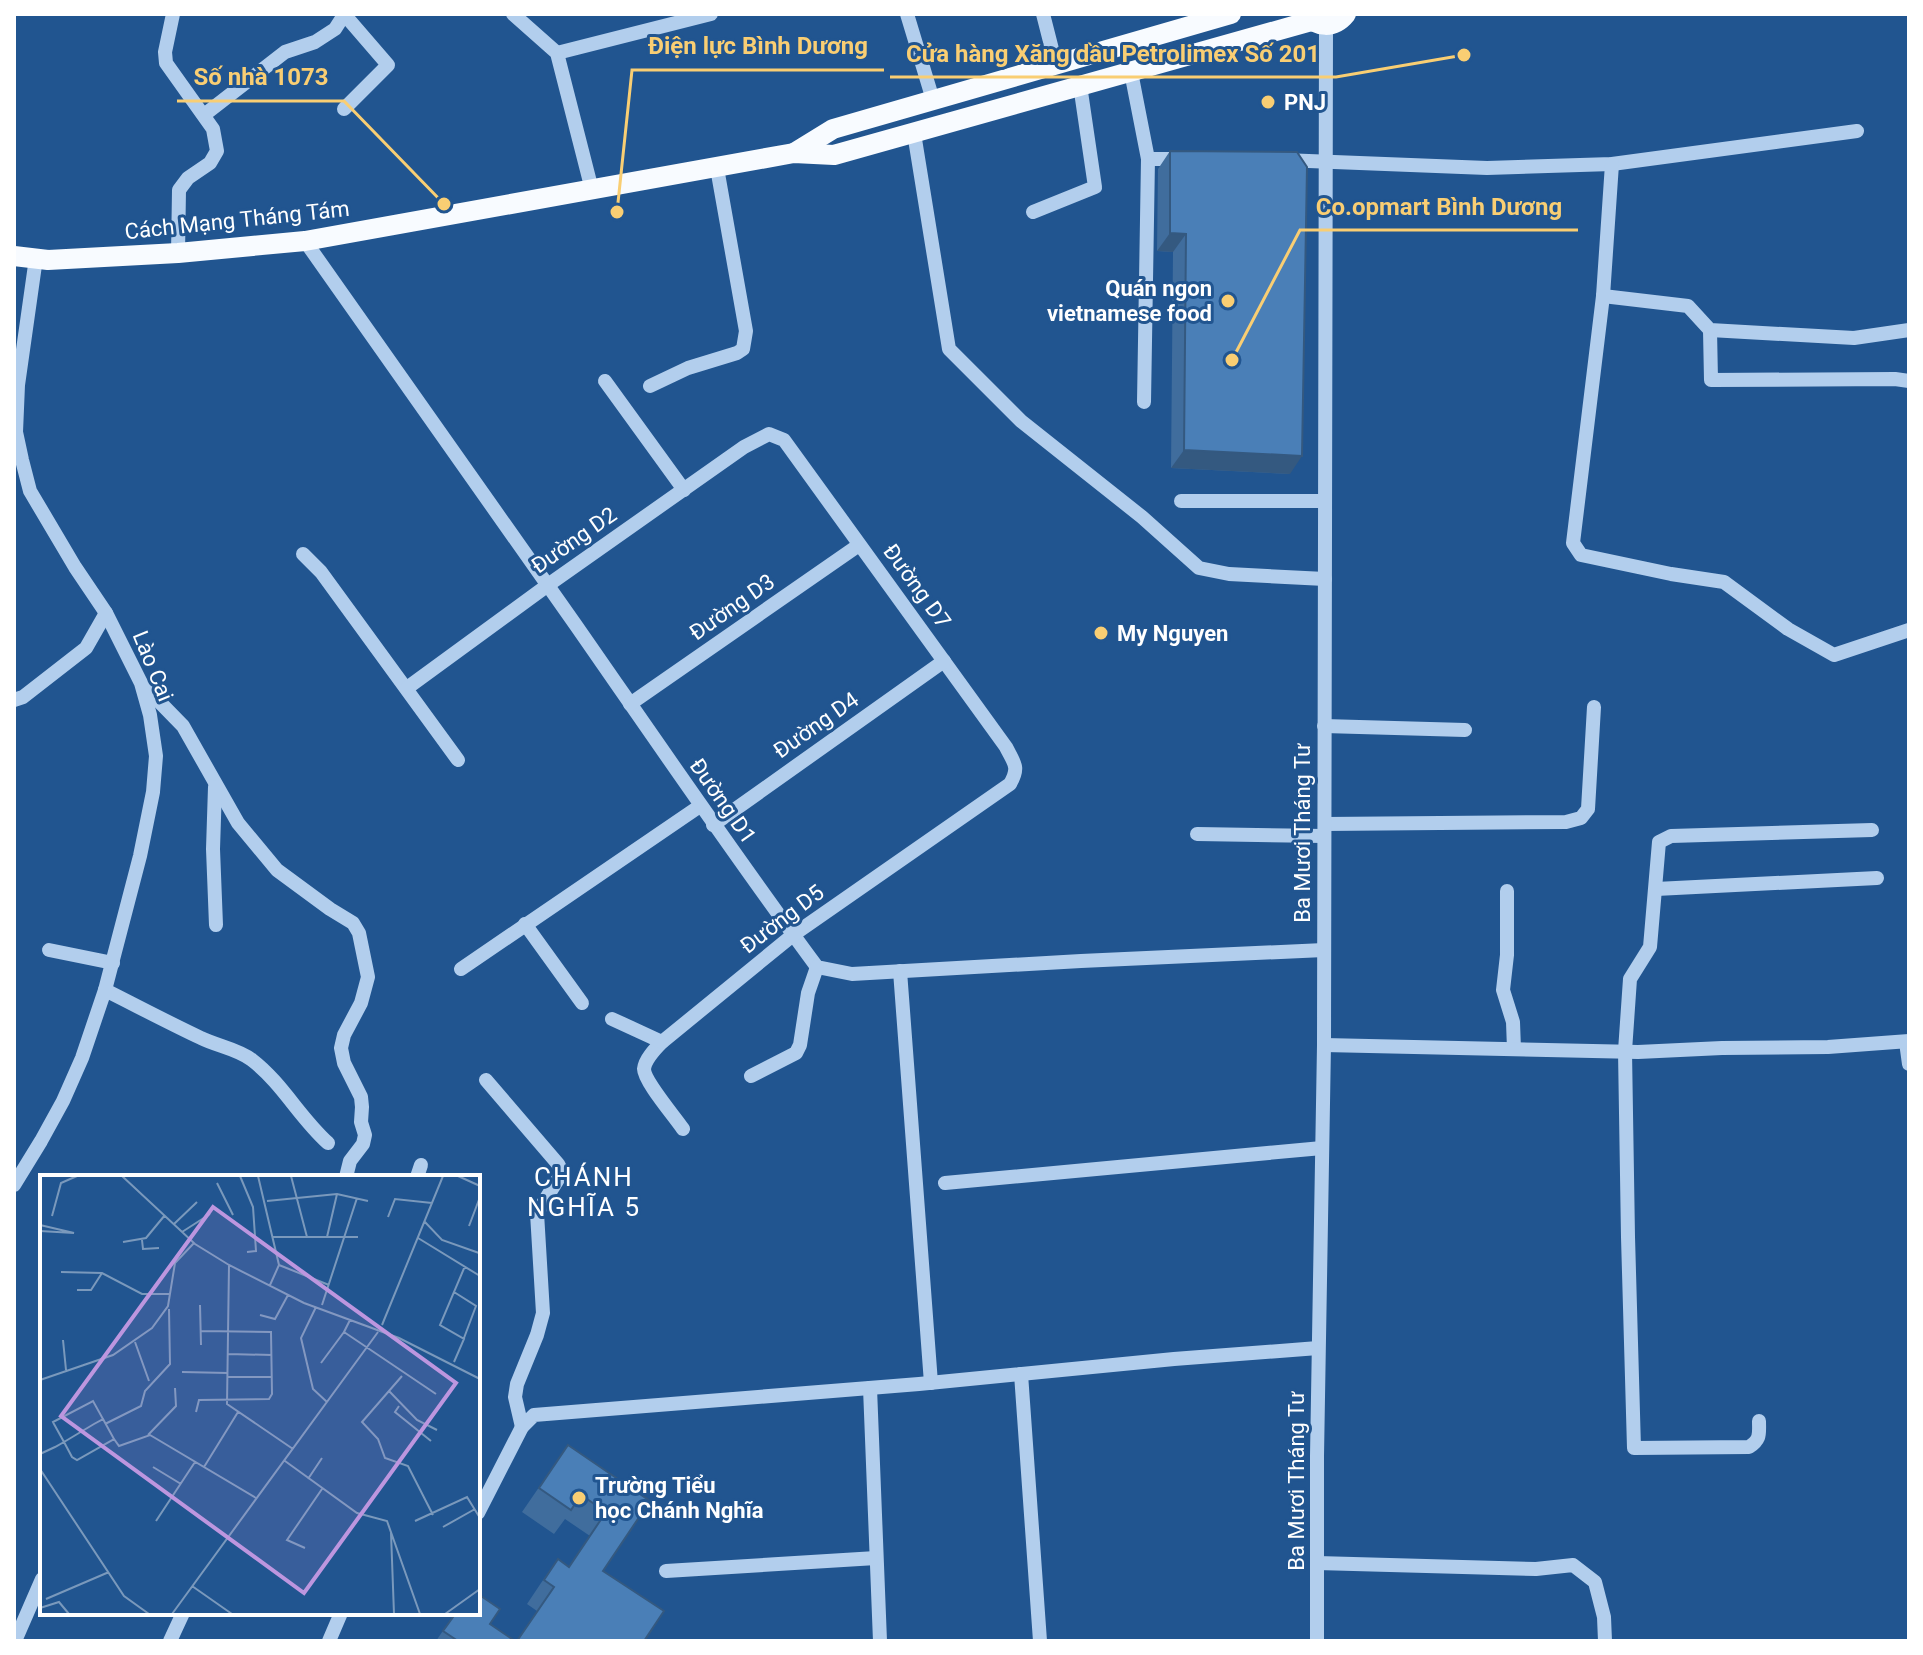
<svg xmlns="http://www.w3.org/2000/svg" width="1923" height="1655" viewBox="0 0 1923 1655" font-family="Roboto,sans-serif">
<style>
.lines{fill:none;stroke-linecap:round;stroke-linejoin:round}
.minor{stroke:#b2ceed;stroke-width:14}
.major{stroke:#f8fbff;stroke-width:20}
.wall{fill:#406d9d}
.shaded-wall{fill:#345980}
.building{fill:#4a7fb7;stroke:#345980;stroke-width:2}
.poi-dot{fill:#f9ce73;stroke:#215590;stroke-width:3}
.labels{text-anchor:middle;dominant-baseline:central;stroke-width:6;stroke-linejoin:round;paint-order:stroke}
.poi-label{font-size:22px;font-weight:bold;fill:#fff;stroke:#215590;text-anchor:start}
.street-label{font-size:22px;fill:#fff;stroke:#215590}
.quarter-label{font-size:26px;letter-spacing:2px;fill:#fff;stroke:#215590}
.inset-road{fill:none;stroke:#7a99bc;stroke-width:2}
.view{fill:#bd96df;fill-opacity:0.15;stroke:#bd96df;stroke-width:4}
.inset-edge{fill:none;stroke:#fff;stroke-width:4}
.leader{fill:none;stroke:#f9ce73;stroke-width:3}
.callout-dot{fill:#f9ce73;stroke:#215590;stroke-width:3}
.callout-label{font-size:24px;text-anchor:middle;font-weight:bold;fill:#f9ce73;stroke:#215590;stroke-width:6;stroke-linejoin:round;paint-order:stroke}
</style>
<rect width="100%" height="100%" fill="#215590"/>
<g class="lines">
<g class="minor">
<polyline points="173,14 165,52 166,63 213,129 217,151 210,163 188,178 179,190 178,253"/>
<polyline points="513,14 557,53 592,190"/>
<polyline points="907,14 933,100"/>
<polyline points="1043,14 1056,65"/>
<polyline points="557,53 711,14"/>
<polyline points="1131,72 1148,159 1183,159"/>
<polyline points="344,109 388,65 344,14"/>
<polyline points="204,115 285,52 315,42 335,29 344,15"/>
<polyline points="914,133 949,349 1021,421 1142,517 1199,568 1229,574 1325,579"/>
<polyline points="1283,160 1487,168 1612,164 1857,131"/>
<polyline points="1612,164 1603,296 1573,543 1581,555 1671,574 1724,582 1788,629 1834,655 1909,630"/>
<polyline points="1033,212 1095,187 1080,85"/>
<path d="M305,241C395,369 486,496 575,624C655,739 734,855 817,967L852,974L1081,961L1324,950"/>
<polyline points="1603,296 1688,306 1710,330 1854,338 1909,330"/>
<polyline points="1710,330 1711,380 1895,379 1909,381"/>
<polyline points="605,381 684,490"/>
<polyline points="650,386 688,368 737,353 743,349 746,331 717,168"/>
<polyline points="1144,402 1148,159"/>
<polyline points="1181,501 1325,501"/>
<polyline points="303,554 321,572 458,760"/>
<polyline points="143,685 183,726 238,823 277,870 330,909 353,923 359,933 368,977 361,1003 344,1035 341,1048 344,1063 361,1097 362,1107 361,1122 365,1135 363,1144 350,1161 346,1177"/>
<path d="M407,688L548,585L744,447L769,434L784,440L1006,747C1014,763 1020,767 1010,784L793,935L662,1042C655,1049 645,1059 644,1069C644,1081 675,1117 683,1129"/>
<polyline points="14,700 23,697 86,648 106,613"/>
<polyline points="630,704 859,545"/>
<polyline points="1324,726 1465,730"/>
<polyline points="215,787 213,849 216,925"/>
<polyline points="1325,824 1566,822 1581,818 1588,809 1594,707"/>
<polyline points="713,825 944,661"/>
<polyline points="1197,834 1324,836"/>
<polyline points="1656,889 1877,878"/>
<polyline points="1507,891 1507,955 1503,990 1513,1022 1514,1049"/>
<polyline points="525,924 582,1003"/>
<polyline points="49,950 113,963"/>
<polyline points="461,969 700,806"/>
<polyline points="900,971 931,1383"/>
<path d="M105,990C137,1006 169,1023 201,1038C217,1046 238,1049 252,1060C282,1083 300,1118 328,1143"/>
<polyline points="612,1019 662,1042"/>
<polyline points="1906,1042 1909,1064"/>
<polyline points="1324,1045 1638,1052 1722,1048 1828,1047 1909,1041"/>
<polyline points="751,1076 796,1053 800,1045 808,993 817,967"/>
<polyline points="486,1080 558,1164 561,1170 560,1176 537,1213 543,1313 537,1335 517,1384 515,1397 522,1427"/>
<polyline points="417,1177 421,1165"/>
<polyline points="945,1183 1322,1148"/>
<polyline points="14,1185 41,1141 63,1101 82,1058 105,990 140,856 153,792 156,756 150,715 141,683 106,613 75,567 30,491 22,460 16,432 18,385 36,258"/>
<polyline points="1021,1374 1040,1641"/>
<polyline points="870,1388 880,1641"/>
<path d="M1759,1421C1759,1434 1761,1439 1749,1447L1634,1448L1628,1237L1625,1051L1630,979L1650,947L1659,842L1671,836L1872,830"/>
<polyline points="478,1513 522,1427 534,1415 919,1384 1174,1359 1318,1348"/>
<polyline points="1317,1563 1536,1569 1573,1565 1595,1582 1604,1617 1605,1641"/>
<polyline points="666,1571 876,1558"/>
<polyline points="15,1641 42,1579"/>
<polyline points="170,1641 183,1613"/>
<polyline points="329,1641 341,1613"/>
<polyline points="1317,1641 1317,1456 1324,1045 1326,26"/>
</g>
<g class="major">
<path d="M1304,14C1317,28 1334,29 1346,14"/>
<polyline points="794,153 833,129 1231,14"/>
<polyline points="14,256 48,260 178,253 305,241 794,153 834,155 1311,21"/>
</g>
</g>
<g class="wall">
<polygon points="1170,151 1290,474 1171,468 1173,252 1157,251 1158,169"/>
<polygon points="568,1445 650,1501 537,1611 527,1604 541,1583 558,1559 569,1567 590,1536 565,1519 554,1534 522,1512"/>
<polygon points="455,1613 490,1624 515,1641 436,1641"/>
</g>
<g class="shaded-wall">
<polygon points="1170,233 1186,234 1173,252 1157,251"/>
<polygon points="1184,450 1302,456 1290,474 1171,468"/>
</g>
<g class="building">
<polygon points="1170,151 1297,152 1307,167 1302,456 1184,450 1186,234 1170,233"/>
<polygon points="568,1445 650,1501 603,1571 664,1611 644,1641 517,1641 554,1587 544,1580 558,1559 569,1567 606,1512 581,1495 571,1510 539,1488"/>
<polygon points="478,1594 500,1609 490,1624 515,1641 458,1641 443,1631 456,1613 478,1613"/>
</g>
<g class="poi-dot">
<circle cx="1268" cy="102" r="8"/>
<circle cx="1228" cy="301" r="8"/>
<circle cx="1101" cy="633" r="8"/>
<circle cx="579" cy="1498" r="8"/>
</g>
<g class="labels">
<g class="poi-label">
<text x="1284" y="102">PNJ</text>
<text x="1212" y="288" text-anchor="end">Quán ngon<tspan x="1212" dy="25">vietnamese food</tspan></text>
<text x="1117" y="633">My Nguyen</text>
<text x="595" y="1485">Trường Tiểu<tspan x="595" dy="25">học Chánh Nghĩa</tspan></text>
</g>
<g class="street-label">
<text transform="translate(237 220) rotate(-6)">Cách Mạng Tháng Tám</text>
<text transform="translate(574 540) rotate(-35)">Đường D2</text>
<text transform="translate(917 586) rotate(54)">Đường D7</text>
<text transform="translate(732 607) rotate(-35)">Đường D3</text>
<text transform="translate(153 666) rotate(68)">Lào Cai</text>
<text transform="translate(816 725) rotate(-35)">Đường D4</text>
<text transform="translate(723 801) rotate(55)">Đường D1</text>
<text transform="translate(1302 833) rotate(-90)">Ba Mươi Tháng Tư</text>
<text transform="translate(782 919) rotate(-37)">Đường D5</text>
<text transform="translate(1296 1481) rotate(-90)">Ba Mươi Tháng Tư</text>
</g>
<g class="quarter-label">
<text x="584" y="1177">CHÁNH<tspan x="584" dy="30">NGHĨA 5</tspan></text>
</g>
</g>
<g transform="translate(40 1175)">
<rect width="440" height="440" fill="#215590"/>
<path class="inset-road" d="M82,1L155,69L189,90L264,128L359,163L440,204M200,1L213,32L216,76L207,77M218,1L239,90L230,110M251,1L267,62M418,1L440,11M177,8L193,40M227,26L297,19L328,26M12,41L21,8L37,1M348,42L355,24L392,28M384,46L402,65L439,78M134,49L157,27M0,50L34,58L0,56M429,51L440,22M142,57L170,39M233,62H318M287,62L297,19M378,63L440,101M102,65L103,74L119,73M83,67L106,63L125,40M189,90L187,229L253,274M239,90L289,110M21,97L62,98L102,119H129M37,115H51L62,98M414,117L436,131L424,163M160,130L161,170M282,130L317,23M276,132L261,163L273,214L287,227M220,140L235,144L248,120M310,145L304,157L396,219M342,150L403,1M23,165L26,195M95,167L109,206M188,179L232,180M414,187L424,164L400,150L425,91M281,188L304,157M142,197L188,198M362,201L322,247L338,264L345,283L368,291L393,340M187,202H232M0,205L73,180L112,153L128,131L135,88L154,68M349,216L377,245L397,255M359,231L355,237L391,266M156,237L159,225L229,224L232,219L231,157L161,156M65,249L101,231L105,216L130,189L129,134M108,260L136,231L135,213M74,264L79,271L110,260L216,323M0,279L15,272L24,267L54,249L63,244L53,226L13,247L14,249L24,267L32,282L37,285L74,264L63,244M245,286L317,338L347,346L380,439M113,292L141,309M164,292L198,237M0,294L84,421L109,439M268,304L282,283M116,346L155,287M375,346L427,322L440,343M403,352L435,334M351,358L354,439M265,373L247,365L282,314M152,411L192,439M6,424L69,397M0,433L19,427L29,439M132,439L338,157M405,439L440,414"/>
<path class="view" d="M173,32L416,208L264,418L21,241Z"/>
<rect width="440" height="440" class="inset-edge"/>
</g>
<path class="leader" d="M617 212L632 70H884M1464 55L1336 77H890M444 204L344 101H177M1232 360L1300 230H1578"/>
<g class="callout-dot">
<circle cx="617" cy="212" r="8"/>
<circle cx="1464" cy="55" r="8"/>
<circle cx="444" cy="204" r="8"/>
<circle cx="1232" cy="360" r="8"/>
</g>
<g class="callout-label">
<text x="758" y="54">Điện lực Bình Dương</text>
<text x="1113" y="62">Cửa hàng Xăng dầu Petrolimex Số 201</text>
<text x="261" y="85">Số nhà 1073</text>
<text x="1439" y="215">Co.opmart Bình Dương</text>
</g>
<rect width="1923" height="1655" fill="none" stroke="#ffffff" stroke-width="32"/>
</svg>
